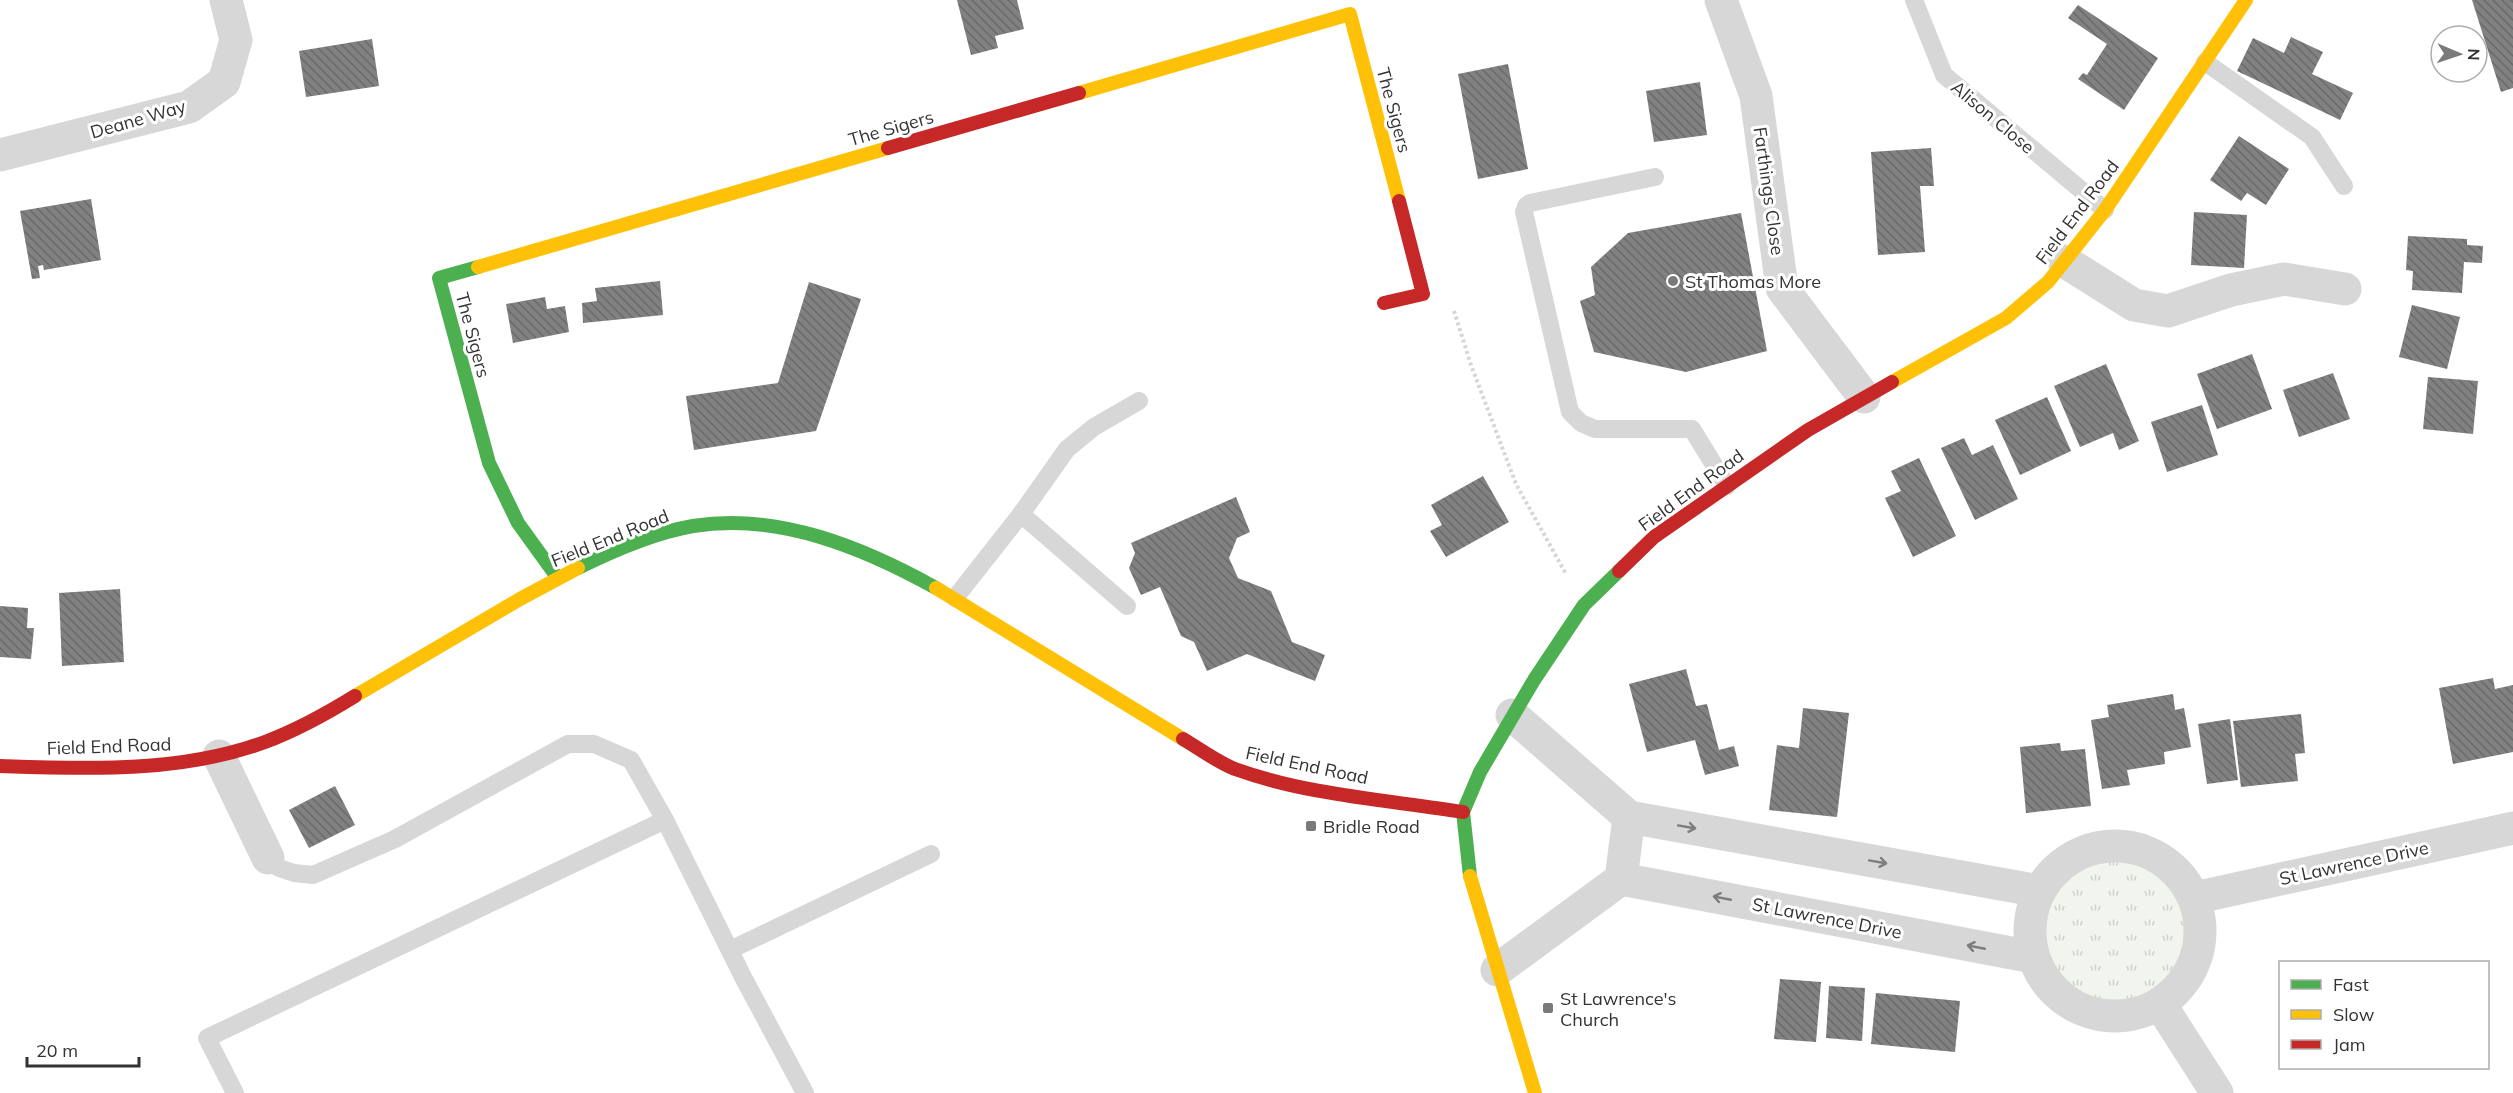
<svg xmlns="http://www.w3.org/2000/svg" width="2513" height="1093" viewBox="0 0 2513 1093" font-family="Mulish,sans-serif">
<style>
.grass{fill:url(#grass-tufts)}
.building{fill:url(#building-back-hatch)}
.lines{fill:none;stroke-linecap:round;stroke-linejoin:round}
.path{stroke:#d6d6d6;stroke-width:4;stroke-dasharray:3 3;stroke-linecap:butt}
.lane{stroke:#d7d7d7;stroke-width:18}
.street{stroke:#d7d7d7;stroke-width:33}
.fast{stroke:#4caf50;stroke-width:14}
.slow{stroke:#ffc107;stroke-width:14}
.jam{stroke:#c62828;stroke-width:14}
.oneway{stroke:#7d7d7d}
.poi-dot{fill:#7a7a7a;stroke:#fff;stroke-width:2}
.labels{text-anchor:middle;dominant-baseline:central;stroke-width:6;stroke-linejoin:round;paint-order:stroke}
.street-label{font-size:18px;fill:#333;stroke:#fff}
.poi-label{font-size:18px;fill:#333;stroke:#fff;text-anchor:start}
</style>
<defs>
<pattern id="grass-tufts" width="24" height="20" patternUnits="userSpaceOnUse" patternTransform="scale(1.5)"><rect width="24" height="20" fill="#f1f5ed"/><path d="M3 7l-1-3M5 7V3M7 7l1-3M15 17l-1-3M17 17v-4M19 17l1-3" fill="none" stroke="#cfd2cc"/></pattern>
<pattern id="building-back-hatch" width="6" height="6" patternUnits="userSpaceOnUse" patternTransform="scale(1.5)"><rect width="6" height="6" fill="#818181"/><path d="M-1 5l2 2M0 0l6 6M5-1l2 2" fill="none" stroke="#6a6a6a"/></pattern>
</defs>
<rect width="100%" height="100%" fill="#fff"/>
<circle class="grass" cx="2116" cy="931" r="70"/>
<g class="building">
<polygon points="957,0 1017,0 1024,29 995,36 998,48 971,55"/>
<polygon points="2472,0 2513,0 2513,88 2501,92"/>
<polygon points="2078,5 2158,58 2124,110 2078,79 2083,73 2087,75 2107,44 2068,18"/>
<polygon points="2291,37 2323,52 2312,74 2353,93 2340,120 2237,71 2253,38 2284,53"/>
<polygon points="372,39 379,86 306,97 299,51"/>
<polygon points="1508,64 1528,169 1478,179 1458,74"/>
<polygon points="1700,82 1707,135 1654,142 1646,91"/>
<polygon points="2239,136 2289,169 2266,205 2247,193 2241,201 2210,180"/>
<polygon points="1931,148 1934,186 1920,186 1925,252 1878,255 1871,152"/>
<polygon points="91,199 101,260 44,270 43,265 38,266 40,278 32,279 20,211"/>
<polygon points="2194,212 2247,215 2244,268 2191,265"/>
<polygon points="1741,213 1767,351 1686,372 1594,352 1580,301 1595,295 1591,267 1628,233"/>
<polygon points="2408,236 2467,239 2467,245 2483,246 2482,263 2464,262 2462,293 2412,290 2413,271 2406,270"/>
<polygon points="660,281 663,315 583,323 582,303 597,301 595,288"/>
<polygon points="809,282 861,299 816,431 694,450 686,396 778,383"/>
<polygon points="545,297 547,309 565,306 569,332 513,343 506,304"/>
<polygon points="2412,305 2460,317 2447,369 2399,357"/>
<polygon points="2252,354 2272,409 2217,429 2197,374"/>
<polygon points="2106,364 2139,441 2119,450 2113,433 2080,447 2054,386"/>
<polygon points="2333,373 2350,419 2299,437 2283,390"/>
<polygon points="2428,377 2478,381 2473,434 2423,429"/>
<polygon points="2047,397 2071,451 2020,475 1995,420"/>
<polygon points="2202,405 2218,455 2167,472 2151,422"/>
<polygon points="1964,438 1972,455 1993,445 2018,499 1975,520 1941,448"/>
<polygon points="1919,458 1956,536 1913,557 1885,498 1901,491 1891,471"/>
<polygon points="1483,476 1509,522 1446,557 1430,531 1442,525 1431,505"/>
<polygon points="1236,497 1250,532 1237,538 1229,558 1238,578 1271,591 1292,642 1325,655 1315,681 1247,654 1207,671 1194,642 1181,636 1160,587 1141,595 1129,568 1135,553 1131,543"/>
<polygon points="120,589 124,662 62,666 59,593"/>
<polygon points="0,606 28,608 27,628 34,628 31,659 0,657"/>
<polygon points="1686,669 1696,706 1707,704 1719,750 1734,746 1739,766 1705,775 1695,740 1647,752 1629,684"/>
<polygon points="2493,678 2495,689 2513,685 2513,752 2453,764 2439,688"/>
<polygon points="2173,694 2175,710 2184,708 2191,747 2164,752 2165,764 2127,770 2130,785 2102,789 2091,720 2109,717 2107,705"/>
<polygon points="1803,708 1849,713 1837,817 1769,810 1777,745 1799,748"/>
<polygon points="2301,714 2305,753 2295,754 2298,781 2241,787 2233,721"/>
<polygon points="2230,719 2238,780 2207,784 2198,724"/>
<polygon points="2060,743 2061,751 2085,749 2091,806 2026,813 2020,747"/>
<polygon points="335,786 355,825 309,848 289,810"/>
<polygon points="1780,979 1821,982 1816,1042 1774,1039"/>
<polygon points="1829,986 1865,988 1862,1041 1826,1038"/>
<polygon points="1876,993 1960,1001 1955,1052 1871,1044"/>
</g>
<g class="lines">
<polyline class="path" points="1454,311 1471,365 1516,484 1566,574"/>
<g class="lane">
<polyline points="1914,0 1944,75 2105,210"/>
<polyline points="2205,62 2312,137 2344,186"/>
<polyline points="1655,177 1530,203 1526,206 1524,212 1570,412 1581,423 1595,429 1692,429 1727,486"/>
<polyline points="1021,514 1127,606"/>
<polyline points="955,598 1021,514 1067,449 1094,427 1139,401"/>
<polyline points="268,858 279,868 294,873 313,875 395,839 568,744 594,744 631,760 665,820 743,977 805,1093"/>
<polyline points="730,950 931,854"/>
<polyline points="235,1093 207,1038 665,820"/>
</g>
<g class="street">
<polyline points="1721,0 1756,96 1782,288 1864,397"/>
<polyline points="0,155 189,107 224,82 236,40 226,0"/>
<polyline points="2064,261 2134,305 2168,311 2231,290 2284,279 2345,289"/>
<polyline points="1512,715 1629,817 2039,891"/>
<polyline points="219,756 268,858"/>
<circle cx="2115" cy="931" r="85"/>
<polyline points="1621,879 2033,957"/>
<polyline points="2194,898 2513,828"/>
<polyline points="1497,970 1621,879 1629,817"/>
<polyline points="2160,1004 2217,1093"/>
</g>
<g class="fast">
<polyline points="478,267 439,278 489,463 518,523 557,577"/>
<path d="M578,568C614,550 653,533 693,526C778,512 864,548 936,588"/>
<polyline points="1470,876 1463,812 1480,772 1534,680 1584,605 1619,571"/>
</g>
<g class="slow">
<polyline points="1079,93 1350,14 1399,201"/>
<polyline points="478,267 888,148"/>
<polyline points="1892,382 2006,318 2048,282 2105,210 2246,0"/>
<polyline points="936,588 1183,739"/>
<polyline points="355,696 520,599 578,568"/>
<polyline points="1470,876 1535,1093"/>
</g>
<g class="jam">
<polyline points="888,148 1079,93"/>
<polyline points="1384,303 1423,294 1399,201"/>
<polyline points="1619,571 1654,537 1808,430 1892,382"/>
<path d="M1183,739C1200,749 1217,762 1235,769C1307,795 1388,800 1463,812"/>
<path d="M0,766C88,769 181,773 265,742C297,730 326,714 355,696"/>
</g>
</g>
<defs><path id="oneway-shaft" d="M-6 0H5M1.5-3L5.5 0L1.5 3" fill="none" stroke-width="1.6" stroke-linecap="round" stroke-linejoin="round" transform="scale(1.5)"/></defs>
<g class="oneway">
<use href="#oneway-shaft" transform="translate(1687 827) rotate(10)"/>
<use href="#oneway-shaft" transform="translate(1878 862) rotate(10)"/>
<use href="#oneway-shaft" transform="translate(1722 898) rotate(-169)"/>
<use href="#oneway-shaft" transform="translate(1976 947) rotate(-169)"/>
</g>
<g class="poi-dot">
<circle cx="1673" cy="281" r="6"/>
<rect x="1305" y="820" width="12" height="12" rx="3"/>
<rect x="1542" y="1002" width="12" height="12" rx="3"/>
</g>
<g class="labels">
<g class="street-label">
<text transform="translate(1394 110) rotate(75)">The Sigers</text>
<text transform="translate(1993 117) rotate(40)">Alison Close</text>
<text transform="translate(138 119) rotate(-16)">Deane Way</text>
<text transform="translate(891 128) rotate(-16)">The Sigers</text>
<text transform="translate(1769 191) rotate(82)">Farthings Close</text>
<text transform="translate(2077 212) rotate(-53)">Field End Road</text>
<text transform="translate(473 335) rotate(75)">The Sigers</text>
<text transform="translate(1691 490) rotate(-36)">Field End Road</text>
<text transform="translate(610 538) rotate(-22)">Field End Road</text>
<text transform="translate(109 746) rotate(-2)">Field End Road</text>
<text transform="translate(1307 765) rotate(12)">Field End Road</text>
<text transform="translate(2354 863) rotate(-12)">St Lawrence Drive</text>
<text transform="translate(1827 918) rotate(11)">St Lawrence Drive</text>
</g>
<g class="poi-label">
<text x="1685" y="281">St Thomas More</text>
<text x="1323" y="826">Bridle Road</text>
<text x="1560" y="998">St Lawrence's<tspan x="1560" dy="21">Church</tspan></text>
</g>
</g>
<rect x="2279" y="961" width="210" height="108" fill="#ffffff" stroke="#adadad" stroke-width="1.5"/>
<rect x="2291" y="980" width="30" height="9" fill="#4caf50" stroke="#adadad" stroke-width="1.5"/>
<text x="2333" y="991" font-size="18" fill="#333333">Fast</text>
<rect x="2291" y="1010" width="30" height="9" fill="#ffc107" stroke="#adadad" stroke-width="1.5"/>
<text x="2333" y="1021" font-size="18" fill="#333333">Slow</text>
<rect x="2291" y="1040" width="30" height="9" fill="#c62828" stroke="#adadad" stroke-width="1.5"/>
<text x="2333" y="1051" font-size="18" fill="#333333">Jam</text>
<g transform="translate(2459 54) rotate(92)"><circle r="28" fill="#ffffff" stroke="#adadad" stroke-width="1.5"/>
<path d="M0-4.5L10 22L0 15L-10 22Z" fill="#7a7a7a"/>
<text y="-9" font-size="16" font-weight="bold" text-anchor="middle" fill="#333333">N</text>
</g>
<path d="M27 1057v9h112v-9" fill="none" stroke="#333333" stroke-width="3"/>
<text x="36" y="1057" font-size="18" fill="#333333" stroke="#ffffff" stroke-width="4.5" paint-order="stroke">20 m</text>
</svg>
